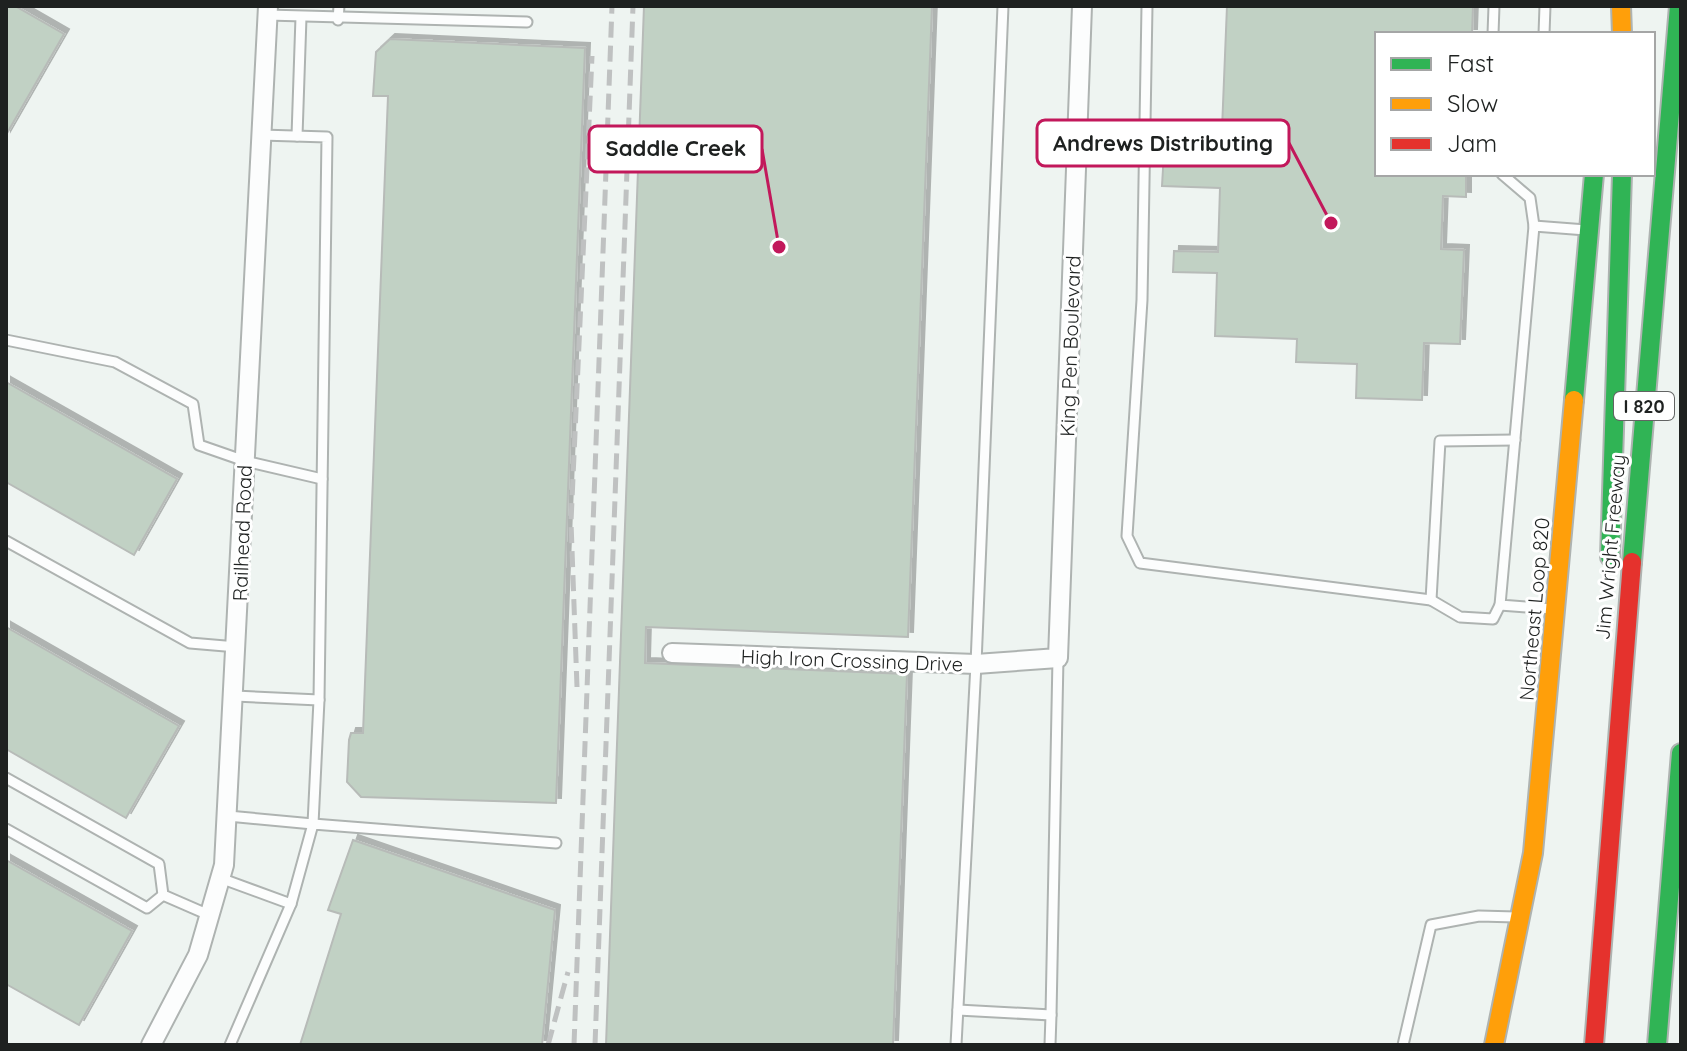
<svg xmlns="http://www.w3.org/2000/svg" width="1687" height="1051" viewBox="0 0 1687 1051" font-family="Quicksand,sans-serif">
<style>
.building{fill:#c1d1c4;stroke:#b7bbb8;stroke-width:2;filter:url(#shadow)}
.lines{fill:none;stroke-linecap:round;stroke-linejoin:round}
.lane-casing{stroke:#aeb3b1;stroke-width:13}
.street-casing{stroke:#aeb3b1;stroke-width:22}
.fast-casing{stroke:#aeb3b1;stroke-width:22}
.slow-casing{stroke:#aeb3b1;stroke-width:22}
.jam-casing{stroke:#aeb3b1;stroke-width:22}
.lane{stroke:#fcfdfd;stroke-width:9}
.street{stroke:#fcfdfd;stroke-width:18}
.fast{stroke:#30b455;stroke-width:18}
.slow{stroke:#ff9f0a;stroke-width:18}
.jam{stroke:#e5322d;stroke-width:18}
.rail{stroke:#bfc1c1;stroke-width:5;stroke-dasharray:16 8;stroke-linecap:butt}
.labels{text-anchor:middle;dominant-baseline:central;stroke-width:6;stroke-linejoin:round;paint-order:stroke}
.shield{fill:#fff;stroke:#626463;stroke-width:2}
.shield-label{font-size:18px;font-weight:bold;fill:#1e2120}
.street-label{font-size:20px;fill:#1e2120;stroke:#fff}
.leader{fill:none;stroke:#c2185b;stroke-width:3}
.callout-dot{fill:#c2185b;stroke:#fff;stroke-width:3}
.callout{fill:#fff;stroke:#c2185b;stroke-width:3}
.callout-label{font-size:22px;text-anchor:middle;font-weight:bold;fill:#1e2120}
</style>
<defs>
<filter id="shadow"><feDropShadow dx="5" dy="-5" stdDeviation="0" flood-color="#0004"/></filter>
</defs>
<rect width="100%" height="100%" fill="#eef4f1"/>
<g class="building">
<polygon points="6,6 15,6 64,34 6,135"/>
<polygon points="644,6 932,6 908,637 646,627 645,663 907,674 893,1045 606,1045"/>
<polygon points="1227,6 1473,6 1472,34 1377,34 1377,174 1466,174 1466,197 1443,196 1441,249 1464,250 1460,344 1424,343 1422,400 1356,398 1357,364 1296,362 1297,339 1215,336 1217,273 1173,272 1174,251 1218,252 1220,188 1162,186 1164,152 1221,154"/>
<polygon points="390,39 585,48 556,803 361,797 347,782 349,740 351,733 363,733 388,96 373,96 376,52"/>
<polygon points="6,382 177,479 134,555 6,482"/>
<polygon points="6,627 179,726 126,818 6,749"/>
<polygon points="353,840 555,910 542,1045 300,1045 341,914 328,910"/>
<polygon points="6,860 132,931 79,1025 6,984"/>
</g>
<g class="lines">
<g class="lane-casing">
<g id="lane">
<polyline points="1147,6 1142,300 1127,536 1140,563 1431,600 1440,441 1515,440"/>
<polyline points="267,15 527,22"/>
<polyline points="338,20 339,6"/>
<polyline points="1493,34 1494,6"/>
<polyline points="1544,34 1545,6"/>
<polyline points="297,136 301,17"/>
<polyline points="1502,174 1530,198 1534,226"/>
<polyline points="6,340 115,362 193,404 199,445 245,461 322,479"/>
<polyline points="6,541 190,643 237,647"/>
<polyline points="1431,600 1460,617 1493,619 1500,605"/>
<polyline points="1552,609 1500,605 1534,226 1586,230"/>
<polyline points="235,696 319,700"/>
<polyline points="6,778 159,864 163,895 209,915"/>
<polyline points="228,816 313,824 319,700 327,137 261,135"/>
<polyline points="6,829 147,908 163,895"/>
<polyline points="220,878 291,904"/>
<polyline points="958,1010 1051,1015 1058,658"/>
<polyline points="230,1045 291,904 313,824 556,843"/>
<polyline points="956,1045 976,664 1003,6"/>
<polyline points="1050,1045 1051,1015"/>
<polyline points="1403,1045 1431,925 1479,916 1516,917"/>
</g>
</g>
<g class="street-casing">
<g id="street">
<polyline points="672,653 976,664 1058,658 1082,6"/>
<polyline points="151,1045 198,955 224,865 268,6"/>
</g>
</g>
<g class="fast-casing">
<g id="fast">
<polyline points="1574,400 1594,174"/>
<polyline points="1610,557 1622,174"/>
<polyline points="1632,562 1679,6"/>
<polyline points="1657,1045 1681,753"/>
</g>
</g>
<g class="slow-casing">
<g id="slow">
<polyline points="1621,6 1622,34"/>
<polyline points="1494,1045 1533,853 1574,400"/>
</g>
</g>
<g class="jam-casing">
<polyline id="jam" points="1594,1045 1632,562"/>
</g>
<use href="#lane" class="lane"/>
<use href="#street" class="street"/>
<use href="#fast" class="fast"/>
<use href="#slow" class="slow"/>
<use href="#jam" class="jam"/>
<g class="rail">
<polyline points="577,687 571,522 592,56"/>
<polyline points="548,1045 568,972"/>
<polyline points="574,1045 612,6"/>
<polyline points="595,1045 633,6"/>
</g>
</g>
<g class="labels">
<rect class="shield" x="1614" y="392" width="60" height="28" rx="6"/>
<g class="shield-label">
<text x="1644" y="406">I 820</text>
</g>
<g class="street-label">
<text transform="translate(1070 346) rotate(-88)">King Pen Boulevard</text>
<text transform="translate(242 533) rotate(-88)">Railhead Road</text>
<text transform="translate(1610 547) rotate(-85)">Jim Wright Freeway</text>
<text transform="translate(1534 609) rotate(-85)">Northeast Loop 820</text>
<text transform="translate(852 660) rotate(2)">High Iron Crossing Drive</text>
</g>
</g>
<path class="leader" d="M1331 223L1289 143M779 247L762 149"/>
<g class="callout-dot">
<circle cx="1331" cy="223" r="8"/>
<circle cx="779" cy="247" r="8"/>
</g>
<g class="callout">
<rect x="1037" y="120" width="252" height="46" rx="8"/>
<rect x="589" y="126" width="173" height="46" rx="8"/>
</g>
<g class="callout-label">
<text x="1163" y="151">Andrews Distributing</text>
<text x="676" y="156">Saddle Creek</text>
</g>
<rect width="1687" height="1051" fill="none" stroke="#1e2120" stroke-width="16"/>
<rect x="1375" y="32" width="280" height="144" fill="#ffffff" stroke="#a5a6a6" stroke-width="2"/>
<rect x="1391" y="58" width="40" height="12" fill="#30b455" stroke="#a5a6a6" stroke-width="2"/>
<text x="1447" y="72" font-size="24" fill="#1e2120">Fast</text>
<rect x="1391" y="98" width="40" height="12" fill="#ff9f0a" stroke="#a5a6a6" stroke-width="2"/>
<text x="1447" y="112" font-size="24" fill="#1e2120">Slow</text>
<rect x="1391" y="138" width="40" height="12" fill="#e5322d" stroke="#a5a6a6" stroke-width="2"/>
<text x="1447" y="152" font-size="24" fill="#1e2120">Jam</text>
</svg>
